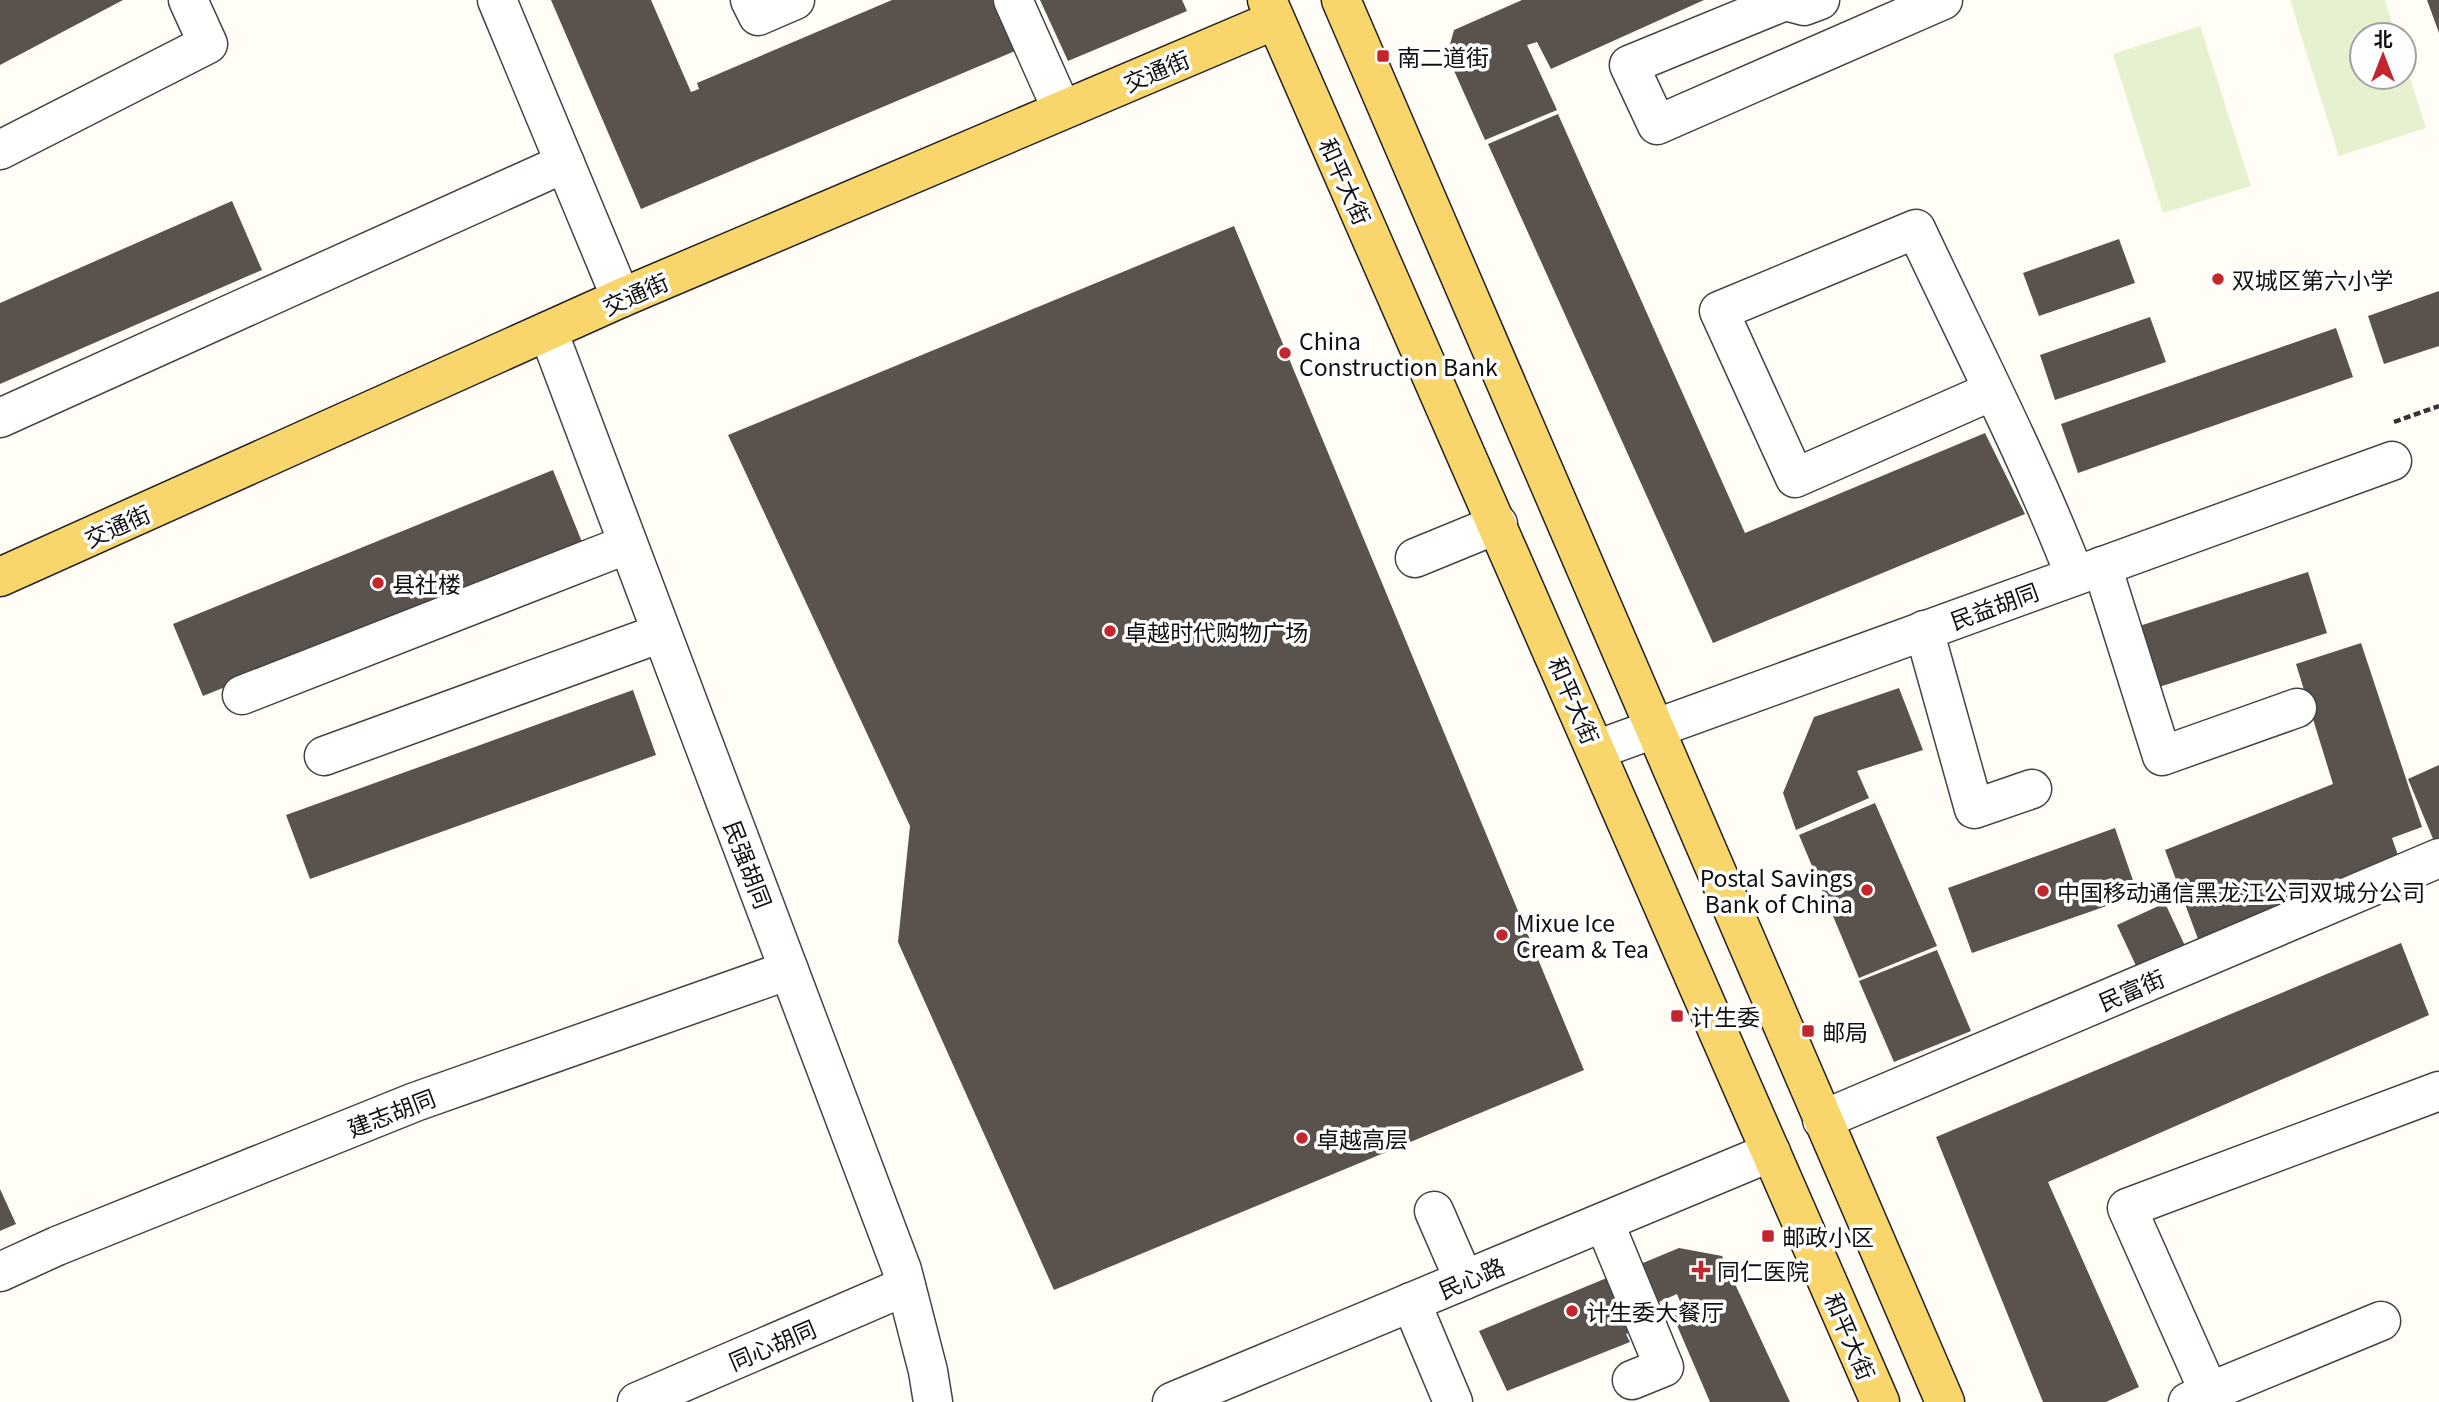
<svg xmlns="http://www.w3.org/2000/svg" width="2439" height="1402" viewBox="0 0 2439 1402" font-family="Georgia,'Noto Sans SC',serif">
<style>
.pitch{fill:#e6f2cf}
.building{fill:#5a524d}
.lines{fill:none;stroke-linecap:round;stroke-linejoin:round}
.minor-casing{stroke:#444;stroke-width:41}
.major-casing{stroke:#222;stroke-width:41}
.path{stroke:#333;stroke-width:4.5;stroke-dasharray:7 3.5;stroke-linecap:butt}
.minor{stroke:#fff;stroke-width:38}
.major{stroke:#f9d66b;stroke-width:38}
.poi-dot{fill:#c4262e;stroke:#fff;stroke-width:2.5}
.labels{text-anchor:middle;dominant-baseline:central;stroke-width:7;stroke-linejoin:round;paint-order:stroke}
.poi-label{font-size:23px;fill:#111;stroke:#fff;text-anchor:start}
.street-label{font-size:23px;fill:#111;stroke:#fff}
</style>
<rect width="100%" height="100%" fill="#fffdf5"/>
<g class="pitch">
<polygon points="2290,0 2385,0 2396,35 2362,35 2362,77 2404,77 2404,59 2426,128 2339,156"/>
<polygon points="2200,26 2251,186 2163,213 2113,54"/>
</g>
<g class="building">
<polygon points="0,0 123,0 0,65"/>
<polygon points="551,0 651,0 691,92 699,89 697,83 892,0 1000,0 1020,49 641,209"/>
<polygon points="1040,0 1182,0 1187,11 1068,61"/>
<polygon points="1522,0 1704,0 1551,69 1537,42 1527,45 1557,110 1485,140 1447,55 1454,30"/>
<polygon points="2427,0 2439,0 2439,33"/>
<polygon points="1558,114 1745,533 1985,433 2025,514 1713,643 1488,144"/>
<polygon points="232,201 262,270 0,384 0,303"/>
<polygon points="1234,226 1584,1070 1054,1290 898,942 910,826 728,435"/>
<polygon points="2119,239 2135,283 2039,316 2023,273"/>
<polygon points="2439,291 2439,346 2384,364 2368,316"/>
<polygon points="2150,317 2166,362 2055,400 2040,355"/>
<polygon points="2336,328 2353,377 2078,473 2061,424"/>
<polygon points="553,470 582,542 203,696 173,624"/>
<polygon points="2308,572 2327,633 2131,696 2111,635"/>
<polygon points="2361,643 2422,827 2392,838 2399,858 2198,939 2165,850 2333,784 2296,664"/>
<polygon points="1899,688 1923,750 1857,771 1869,798 1796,830 1783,793 1814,717"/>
<polygon points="633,690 656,755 310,879 286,815"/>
<polygon points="2439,765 2439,844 2436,846 2408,779"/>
<polygon points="1875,803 1937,946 1859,978 1799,835"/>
<polygon points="2115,828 2138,895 1972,953 1948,888"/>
<polygon points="2165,903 2186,948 2138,970 2117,925"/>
<polygon points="2401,943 2429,1015 2048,1182 2139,1387 2106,1402 2043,1402 1936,1137"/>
<polygon points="1937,950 1971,1031 1894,1062 1859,981"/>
<polygon points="0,1189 16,1224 0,1231"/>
<polygon points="1679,1248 1722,1256 1790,1402 1710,1402 1673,1316 1684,1311 1677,1294 1650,1306 1656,1322 1626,1334 1630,1342 1507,1391 1479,1331"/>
</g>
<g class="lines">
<g class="minor-casing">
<g id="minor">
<polyline points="497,0 621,298"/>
<polyline points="750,0 758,16 795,0"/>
<polyline points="1013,0 1062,110"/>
<polyline points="1820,0 1804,6 1785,1 1629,65 1657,125 1943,0"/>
<polyline points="0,150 208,44 188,0"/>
<polyline points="548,331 902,1270 928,1371 933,1402"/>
<path d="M1992,391L1795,478L1719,311L1916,229C1970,344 2029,458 2075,576"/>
<polyline points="0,418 565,163"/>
<polyline points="1415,558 1498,524"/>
<polyline points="2102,566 2162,756 2297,708"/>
<polyline points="1924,630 1974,809 2032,789"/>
<polyline points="242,695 628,544"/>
<polyline points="1596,750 2392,461"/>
<polyline points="324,756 661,633"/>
<polyline points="1822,1120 2439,858"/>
<polyline points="1434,1211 1464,1280"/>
<polyline points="1604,1222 1664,1367 1632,1380"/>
<polyline points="0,1272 57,1246 415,1102 789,970"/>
<polyline points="1411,1302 1453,1402"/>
<polyline points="2209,1392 2381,1321"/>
<polyline points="637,1402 906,1286"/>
<polyline points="1172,1402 1771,1152"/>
<polyline points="2188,1402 2209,1392 2127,1208 2439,1091"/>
</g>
</g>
<g class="major-casing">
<g id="major">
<polyline points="1267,0 1880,1402"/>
<polyline points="1341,0 1945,1402"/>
<polyline points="0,577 621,298 1275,20"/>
</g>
</g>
<polyline class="path" points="2394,422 2439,406"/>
<use href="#minor" class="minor"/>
<use href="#major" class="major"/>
</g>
<g class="poi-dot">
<rect x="1376" y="49" width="14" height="14" rx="3.5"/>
<circle cx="2218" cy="279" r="7"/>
<circle cx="1285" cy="353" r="7"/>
<circle cx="378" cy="583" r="7"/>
<circle cx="1110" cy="631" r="7"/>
<circle cx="1867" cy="890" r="7"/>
<circle cx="2043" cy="891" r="7"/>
<circle cx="1502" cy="935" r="7"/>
<rect x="1670" y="1009" width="14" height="14" rx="3.5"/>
<rect x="1801" y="1024" width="14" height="14" rx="3.5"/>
<circle cx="1302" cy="1138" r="7"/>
<rect x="1761" y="1229" width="14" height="14" rx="3.5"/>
<path d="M1697.5 1259.5h7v7h7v7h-7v7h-7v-7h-7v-7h7z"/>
<circle cx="1572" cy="1311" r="7"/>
</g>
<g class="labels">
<g class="poi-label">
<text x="1397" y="56">南二道街</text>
<text x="2232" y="279">双城区第六小学</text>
<text x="1299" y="340">China<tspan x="1299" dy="26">Construction Bank</tspan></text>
<text x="392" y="583">县社楼</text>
<text x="1124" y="631">卓越时代购物广场</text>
<text x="1853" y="877" text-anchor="end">Postal Savings<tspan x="1853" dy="26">Bank of China</tspan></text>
<text x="2057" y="891">中国移动通信黑龙江公司双城分公司</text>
<text x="1516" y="922">Mixue Ice<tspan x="1516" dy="26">Cream &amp; Tea</tspan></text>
<text x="1691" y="1016">计生委</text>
<text x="1822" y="1031">邮局</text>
<text x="1316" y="1138">卓越高层</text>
<text x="1782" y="1236">邮政小区</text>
<text x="1717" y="1270">同仁医院</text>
<text x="1586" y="1311">计生委大餐厅</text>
</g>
<g class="street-label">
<text transform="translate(1156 70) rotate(-23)">交通街</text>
<text transform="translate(1346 181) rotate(66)">和平大街</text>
<text transform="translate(635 293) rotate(-24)">交通街</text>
<text transform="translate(117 525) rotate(-24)">交通街</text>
<text transform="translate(1994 605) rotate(-20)">民益胡同</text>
<text transform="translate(1575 700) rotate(67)">和平大街</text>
<text transform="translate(749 864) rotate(69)">民强胡同</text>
<text transform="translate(2131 989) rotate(-23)">民富街</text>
<text transform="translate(391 1112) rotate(-21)">建志胡同</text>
<text transform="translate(1471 1277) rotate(-23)">民心路</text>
<text transform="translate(1851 1336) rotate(67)">和平大街</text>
<text transform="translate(772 1344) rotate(-23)">同心胡同</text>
</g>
</g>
<g transform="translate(2383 56)"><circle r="33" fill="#ffffff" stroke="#a0a0a0" stroke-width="2"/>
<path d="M0-5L12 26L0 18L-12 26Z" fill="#c4262e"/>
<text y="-10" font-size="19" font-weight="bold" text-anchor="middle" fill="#111111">北</text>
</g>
</svg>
